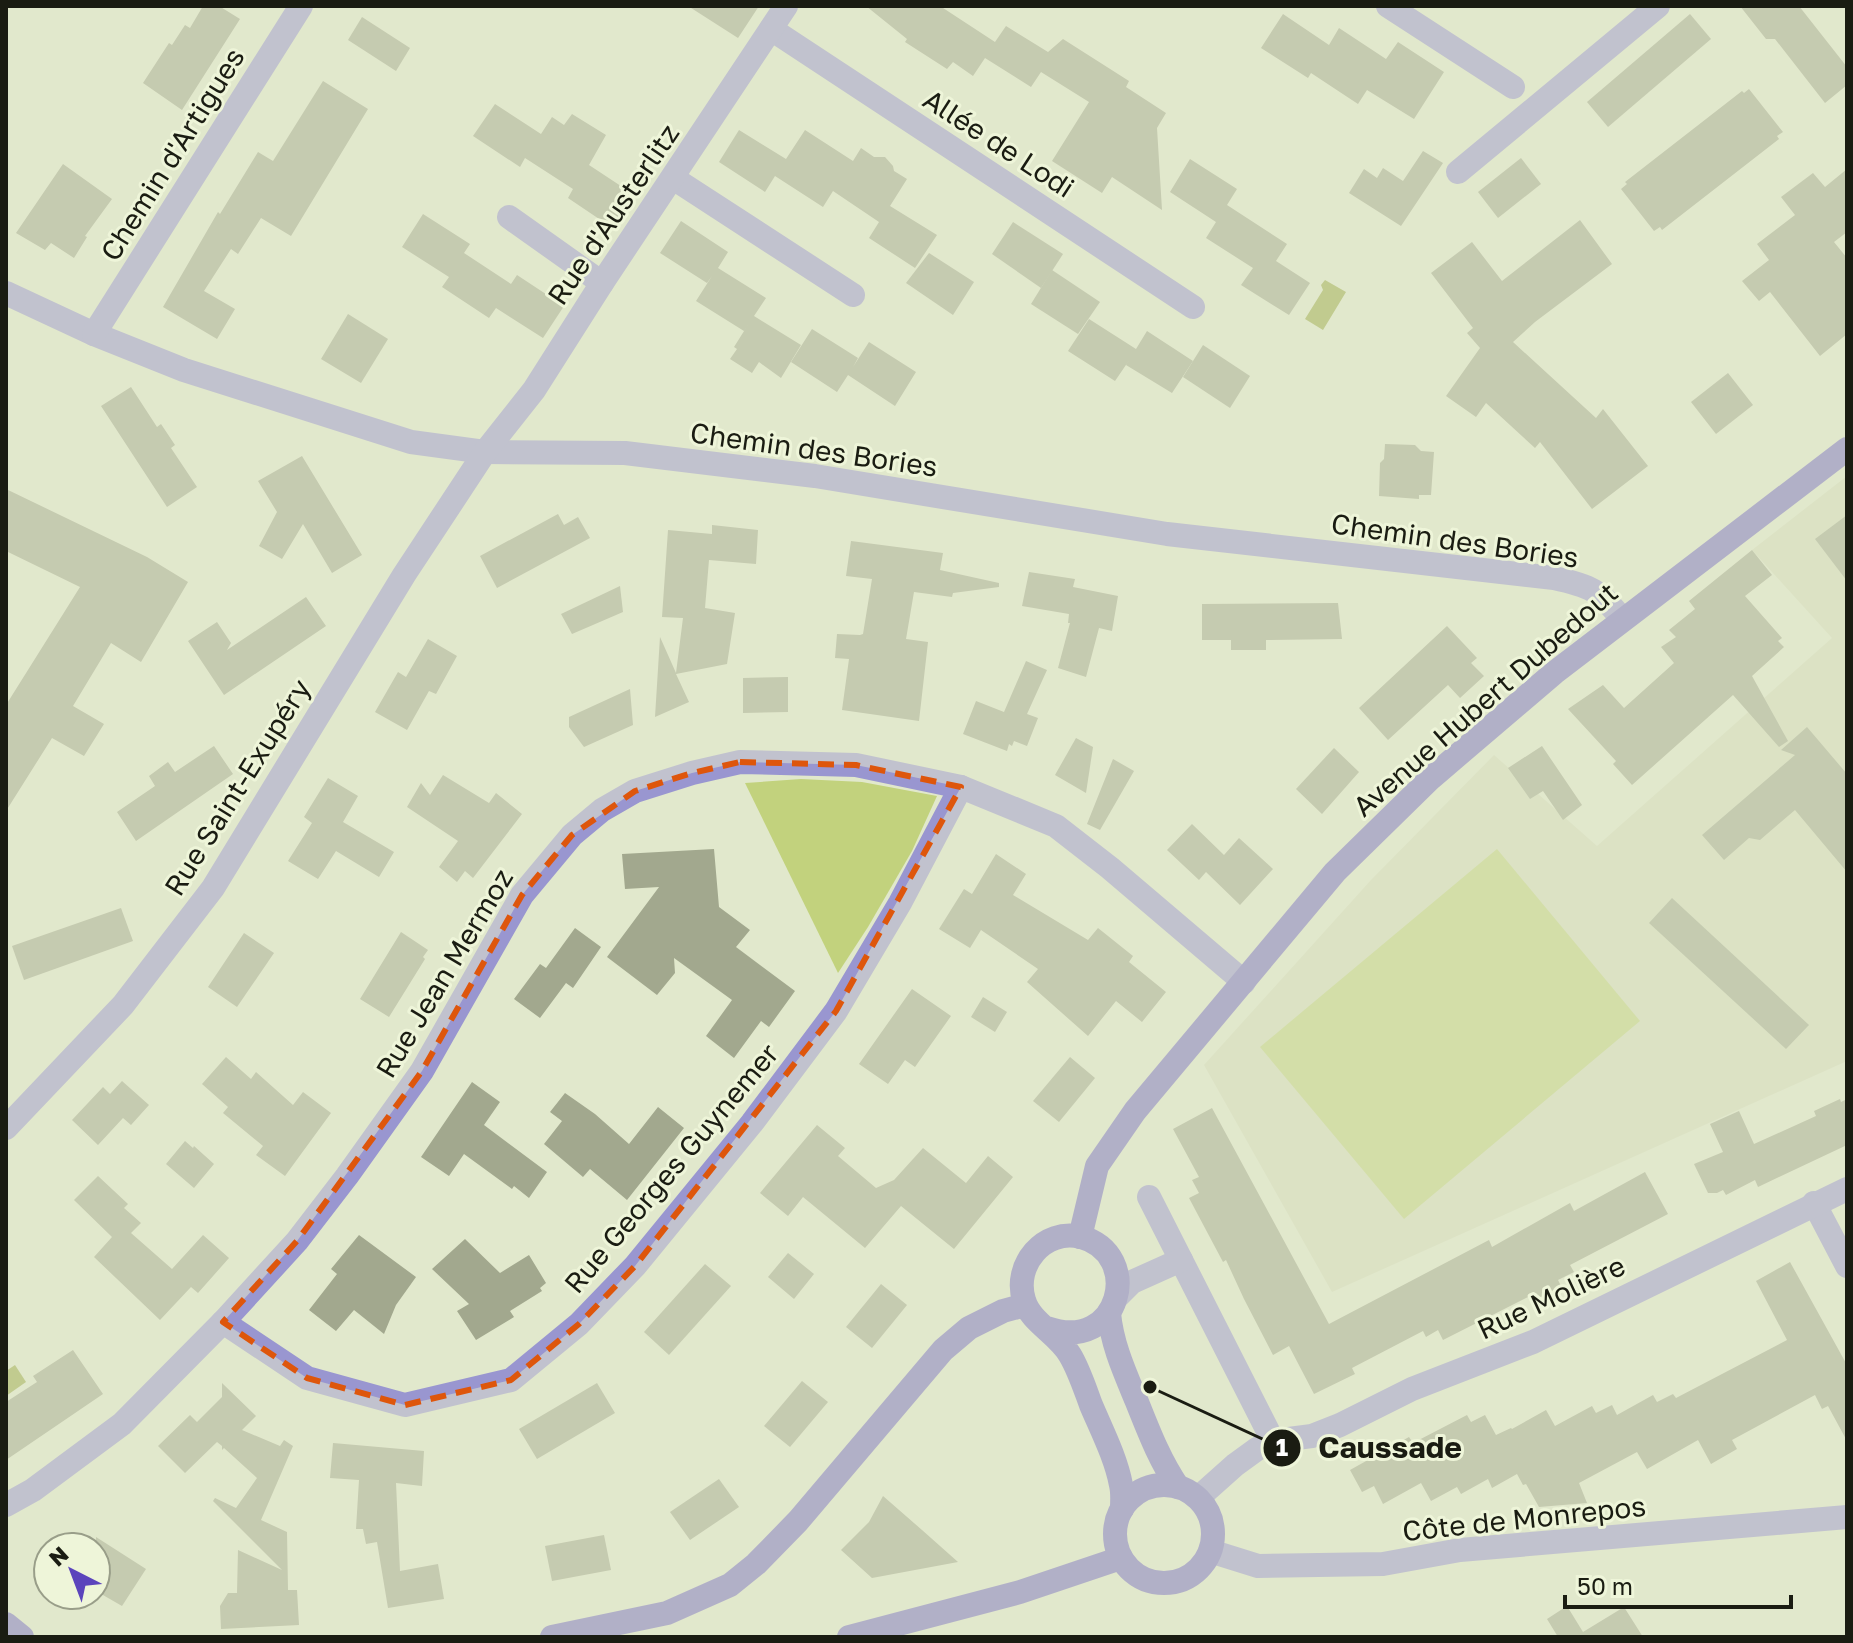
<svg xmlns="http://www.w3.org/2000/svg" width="1853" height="1643" viewBox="0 0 1853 1643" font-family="'Golos Text',sans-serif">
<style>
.built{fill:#d4dcbb}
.green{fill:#c2d27d}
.water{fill:#99a946}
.building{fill:#a2a88e}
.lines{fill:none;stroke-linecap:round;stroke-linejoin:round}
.street{stroke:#9996d0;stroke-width:24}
.secondary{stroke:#776ec2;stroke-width:24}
.marked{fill:none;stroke:#de560c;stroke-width:6;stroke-dasharray:16 10;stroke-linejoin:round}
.labels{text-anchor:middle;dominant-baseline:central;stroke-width:6;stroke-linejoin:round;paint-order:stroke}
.street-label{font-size:28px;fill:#1a1c12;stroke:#eef5d9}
.leader{fill:none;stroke:#1a1c12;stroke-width:3}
.callout-dot{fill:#1a1c12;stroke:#eef5d9;stroke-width:3}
.mark-label{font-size:24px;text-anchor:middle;font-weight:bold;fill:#fff}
.callout-label{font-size:30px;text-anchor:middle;font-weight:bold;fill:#1a1c12;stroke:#eef5d9;stroke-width:6;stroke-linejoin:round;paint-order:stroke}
</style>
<rect width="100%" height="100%" fill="#e1e8cc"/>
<polygon class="built" points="1847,476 1847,1061 1332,1292 1204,1065 1371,880 1494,755 1597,846 1832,638 1752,550"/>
<g class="green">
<polygon points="801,779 862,782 937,796 912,851 868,927 838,973 745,783"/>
<polygon points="1497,849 1640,1021 1404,1219 1260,1047"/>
</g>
<g class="water">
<polygon points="1325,280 1346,292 1323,330 1305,319 1323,290 1321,285"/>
<polygon points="15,1365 26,1382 6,1396 6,1371"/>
</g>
<g class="building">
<polygon points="203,6 219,6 240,19 182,110 143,83 169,43 172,45 185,25 190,28"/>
<polygon points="688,6 759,6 738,38"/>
<polygon points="866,6 940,6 995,42 1006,26 1048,52 1063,39 1129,81 1126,87 1166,113 1157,128 1162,210 1112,177 1102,193 1052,161 1089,102 1041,72 1031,87 985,58 973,76 953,62 947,69 905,42 907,39"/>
<polygon points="1740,6 1799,6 1847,67 1847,85 1825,103 1775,39 1766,39"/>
<polygon points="1283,14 1329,45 1339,28 1386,59 1398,42 1444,72 1414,119 1367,90 1358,104 1311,73 1308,78 1261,48"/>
<polygon points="1690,14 1711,39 1608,127 1587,102"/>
<polygon points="362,17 410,48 396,71 348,40"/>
<polygon points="323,81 368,109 291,236 261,218 238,254 231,249 204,291 235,309 217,339 163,307 218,212 220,214 258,152 273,161"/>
<polygon points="1749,89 1783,132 1777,136 1779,139 1662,230 1660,227 1654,231 1621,189 1627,184 1625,182 1742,91 1744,93"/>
<polygon points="495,104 541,134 552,117 564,125 572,114 606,135 589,165 636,196 614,229 568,198 573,189 525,158 520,167 473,136"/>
<polygon points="739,130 786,159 805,130 853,161 861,148 874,157 885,157 893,166 894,171 907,179 890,206 937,235 915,268 869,238 879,222 833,191 823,207 775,176 765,192 719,162"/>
<polygon points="1423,151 1443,163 1401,226 1349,193 1364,169 1377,178 1383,168 1403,181"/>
<polygon points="1521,158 1541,184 1498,218 1478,192"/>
<polygon points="1190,159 1237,189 1227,205 1287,244 1276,261 1310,283 1289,315 1241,285 1253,268 1206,238 1216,222 1170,192"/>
<polygon points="63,164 112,199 85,236 87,237 74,258 51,243 45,250 16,233"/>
<polygon points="1847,169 1847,232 1834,242 1847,258 1847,334 1820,356 1770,292 1759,301 1742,281 1769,260 1757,244 1795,215 1781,197 1813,173 1825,187"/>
<polygon points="423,214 470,244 464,253 511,284 517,275 564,306 543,338 496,308 489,318 442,287 449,277 402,247"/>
<polygon points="1580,220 1612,264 1535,322 1513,342 1596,418 1603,409 1648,466 1592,509 1540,442 1535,448 1486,403 1476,417 1446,396 1480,348 1467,333 1473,328 1431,273 1472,242 1502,281"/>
<polygon points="681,221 728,252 718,268 766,298 754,316 801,345 781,378 759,362 752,373 730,359 737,349 734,347 751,320 744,331 696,301 712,276 707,283 660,253"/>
<polygon points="1013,222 1063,254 1041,288 992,254"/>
<polygon points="929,253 974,282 953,315 906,283"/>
<polygon points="1052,270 1100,302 1078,334 1031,304"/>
<polygon points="348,314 388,339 361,383 321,359"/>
<polygon points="1089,319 1136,349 1147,331 1193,361 1172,393 1126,365 1130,359 1115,381 1068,351"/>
<polygon points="812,329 858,358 853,367 869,342 916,372 895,406 848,375 837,392 791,362"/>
<polygon points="1203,345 1250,376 1230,408 1183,377"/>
<polygon points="1728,373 1753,405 1716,434 1691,402"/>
<polygon points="131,387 157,427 161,424 175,445 171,448 197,487 167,507 101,406"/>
<polygon points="1385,444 1415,445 1421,451 1434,452 1431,495 1419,495 1419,499 1379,496 1380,463 1384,459"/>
<polygon points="302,456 362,555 332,573 303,524 282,559 259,546 277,512 258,481"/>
<polygon points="6,489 147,557 188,582 141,662 111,643 73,706 104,724 84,756 52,738 6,811 6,705 80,587 6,551"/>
<polygon points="558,514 564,525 578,517 590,538 497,588 480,556"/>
<polygon points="1847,515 1847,581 1815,539"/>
<polygon points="712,525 758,530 756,564 709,560 705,608 735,613 727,664 676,674 689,702 655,717 660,637 676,673 683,618 662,617 668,530 712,534"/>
<polygon points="851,541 943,553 940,570 999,583 999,587 953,593 952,597 914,592 906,639 928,642 919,721 842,710 849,659 835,658 837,634 860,635 863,634 872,579 846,576"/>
<polygon points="1752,550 1772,575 1745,596 1782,638 1778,641 1784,647 1752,676 1788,741 1779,747 1733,695 1632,785 1613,764 1616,761 1568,709 1603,685 1624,708 1674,663 1661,647 1676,637 1669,630 1695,609 1689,601"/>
<polygon points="1029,572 1075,579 1073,587 1118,596 1112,631 1099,628 1086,677 1058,668 1070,623 1068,623 1069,614 1022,606"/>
<polygon points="620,586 623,612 572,634 561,614"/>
<polygon points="306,597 326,626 224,695 188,641 217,622 231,643 227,650"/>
<polygon points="1338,603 1342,639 1266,640 1266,650 1231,650 1231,640 1202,640 1202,604"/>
<polygon points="1447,626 1477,658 1471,663 1484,676 1460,698 1448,685 1388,740 1359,708"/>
<polygon points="428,639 457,656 436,694 429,691 407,730 375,712 398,672 406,677"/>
<polygon points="1026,661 1047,670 1027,714 1038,718 1027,746 1014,741 1012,746 1009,744 1007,751 963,734 976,701 1004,712"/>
<polygon points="788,677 788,712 743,713 743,678"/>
<polygon points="630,689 633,725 584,747 569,727 569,717"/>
<polygon points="1807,727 1847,774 1847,872 1795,810 1760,840 1749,838 1724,860 1702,835 1795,755 1781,750"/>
<polygon points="1076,738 1093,747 1086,793 1055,775"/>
<polygon points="214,746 233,774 136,841 117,812 155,786 149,776 168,762 175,772"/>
<polygon points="1542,746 1582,805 1563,820 1543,791 1530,799 1508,768"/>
<polygon points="1334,748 1359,772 1322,814 1296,789"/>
<polygon points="1113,759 1134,771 1100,830 1087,824"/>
<polygon points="443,775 489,803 496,793 522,814 473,878 465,871 457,882 439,867 458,841 407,807 421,783 430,795"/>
<polygon points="328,778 358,796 343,822 394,852 379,877 336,851 318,879 288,861 312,823 304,817"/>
<polygon points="1192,824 1224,855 1239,838 1273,869 1240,905 1206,872 1199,880 1167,850"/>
<polygon points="714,849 719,907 750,930 736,947 795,991 769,1027 761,1021 734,1058 706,1036 732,1000 674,958 675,973 657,995 607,957 659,887 625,889 622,854"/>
<polygon points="996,854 1026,874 1013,895 1088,940 1098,928 1133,956 1129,962 1166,992 1142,1022 1116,1001 1088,1036 1027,982 1038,969 981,930 970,948 939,929 964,889 972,894"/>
<polygon points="1672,898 1809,1025 1786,1049 1649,923"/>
<polygon points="121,908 133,941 24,980 12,946"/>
<polygon points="575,928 601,947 573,988 566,983 540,1018 514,999 540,964 546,968"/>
<polygon points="401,932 428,950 423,957 425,959 389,1017 360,999"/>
<polygon points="244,933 274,953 237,1007 208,987"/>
<polygon points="912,989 951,1016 915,1067 905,1060 888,1084 859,1064"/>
<polygon points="983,997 1007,1012 995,1032 971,1017"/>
<polygon points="226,1057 251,1079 256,1072 293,1105 303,1092 331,1113 285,1176 256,1155 263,1146 223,1113 228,1107 202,1084"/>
<polygon points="1070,1057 1095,1078 1059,1122 1033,1101"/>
<polygon points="122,1081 149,1105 131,1125 123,1118 98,1145 72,1120 103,1087 110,1094"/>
<polygon points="472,1082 500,1102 484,1125 547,1172 529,1198 514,1186 512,1189 464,1154 449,1176 421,1157"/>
<polygon points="565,1093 595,1114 629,1144 658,1107 684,1128 627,1200 590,1169 583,1177 544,1144 562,1121 550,1112"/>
<polygon points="1840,1099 1841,1102 1847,1099 1847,1145 1758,1187 1755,1180 1726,1195 1723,1190 1717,1193 1708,1193 1694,1164 1723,1152 1710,1124 1739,1111 1754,1144 1816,1116 1814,1111"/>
<polygon points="1212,1108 1329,1324 1489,1240 1492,1247 1570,1203 1574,1211 1645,1172 1668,1214 1570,1265 1574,1272 1558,1280 1561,1286 1539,1298 1536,1293 1443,1340 1438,1330 1426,1337 1423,1331 1352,1368 1355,1374 1314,1394 1289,1346 1273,1355 1244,1299 1226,1260 1223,1262 1189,1198 1199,1193 1192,1180 1199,1177 1173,1129"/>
<polygon points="817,1125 845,1148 838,1156 876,1188 894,1180 923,1148 966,1183 988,1156 1013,1177 954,1249 901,1206 865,1248 803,1197 788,1216 760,1193"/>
<polygon points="185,1141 193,1148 194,1146 214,1164 194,1188 166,1164"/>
<polygon points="98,1176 128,1204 124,1208 141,1223 131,1233 172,1269 203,1235 229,1258 198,1293 191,1287 160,1320 94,1257 112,1237 74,1200"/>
<polygon points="359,1235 416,1277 396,1305 384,1334 354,1310 336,1331 309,1310 337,1274 331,1269"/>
<polygon points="465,1239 500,1273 529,1255 546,1283 540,1288 542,1291 510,1311 514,1317 476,1340 457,1311 469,1304 432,1269"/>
<polygon points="788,1253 814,1274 794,1299 768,1277"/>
<polygon points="1790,1262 1847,1365 1847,1441 1828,1406 1822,1409 1815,1395 1732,1440 1737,1449 1711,1464 1698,1440 1647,1469 1637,1452 1579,1483 1587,1503 1539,1507 1526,1484 1523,1485 1517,1474 1492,1488 1488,1479 1461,1494 1457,1487 1431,1501 1421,1483 1383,1504 1374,1486 1362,1492 1350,1470 1409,1437 1413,1443 1467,1415 1471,1422 1485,1415 1496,1435 1511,1428 1512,1429 1546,1410 1555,1426 1592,1406 1596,1413 1612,1405 1617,1415 1653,1395 1657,1402 1673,1394 1676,1398 1787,1340 1756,1281"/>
<polygon points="705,1264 731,1286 669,1355 644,1332"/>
<polygon points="881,1284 907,1305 872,1348 846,1327"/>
<polygon points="73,1350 103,1394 6,1460 6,1402 37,1382 33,1376"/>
<polygon points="802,1381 828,1402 790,1447 764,1426"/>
<polygon points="222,1383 256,1416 242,1430 280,1446 284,1440 293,1446 261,1520 287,1532 288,1590 297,1590 299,1625 221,1629 220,1606 228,1593 237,1593 238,1550 282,1570 213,1501 215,1498 236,1508 257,1478 224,1448 222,1450 222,1446 217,1442 185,1473 158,1446 190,1415 197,1422 222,1397"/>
<polygon points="597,1383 615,1413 537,1459 519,1429"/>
<polygon points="333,1443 424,1451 422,1486 396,1483 400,1571 438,1564 444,1599 388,1608 377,1542 366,1544 363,1529 356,1529 359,1480 330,1478"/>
<polygon points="719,1479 739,1507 690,1540 670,1512"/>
<polygon points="883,1496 922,1530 958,1562 872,1578 841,1550 869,1522"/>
<polygon points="604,1535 611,1570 552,1581 545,1546"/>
<polygon points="96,1537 146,1569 122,1606 96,1591"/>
<polygon points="1567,1606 1583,1632 1624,1607 1643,1637 1558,1637 1547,1619"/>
</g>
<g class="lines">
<g class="street">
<polyline points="1388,6 1513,87"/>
<polyline points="771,29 1193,307"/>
<polyline points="1458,172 1658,6"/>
<polyline points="673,178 853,295"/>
<polyline points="509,217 602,283"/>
<path d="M6,293L94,334L184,370L411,442L485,452L625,453L815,476L1167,534L1554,578C1591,586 1599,590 1622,619"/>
<polyline points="94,334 301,6"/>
<polyline points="6,1128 123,1005 213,888 404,575 485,452 534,390 602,283 786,6"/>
<polyline points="1149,1197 1273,1441"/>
<polyline points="1814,1203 1847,1266"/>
<polyline points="1117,1297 1132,1282 1181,1260"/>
<polyline points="223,1322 307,1378 405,1405 511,1380 579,1324 635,1266 752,1123 836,1011 900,903 961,787"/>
<polyline points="1198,1498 1235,1465 1257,1449 1273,1441 1312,1436 1340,1425 1412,1389 1533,1342 1847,1189"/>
<polyline points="6,1505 33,1490 122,1424 223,1322 297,1241 347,1176 422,1071 522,895 572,835 602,810 635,791 692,773 740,762 856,765 961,787 1056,826 1110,868 1244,982"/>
<polyline points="1210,1551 1258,1566 1383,1564 1460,1550 1847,1517"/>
</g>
<g class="secondary">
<polyline points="1080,1237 1097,1166 1135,1111 1335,872 1431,778 1554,673 1847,449"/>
<path d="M1109,1313C1112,1345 1125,1373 1137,1402C1149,1432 1160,1461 1178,1487"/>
<path d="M1047,1328C1121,1354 1144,1254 1081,1237C1044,1228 1013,1265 1024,1300C1030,1322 1058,1334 1070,1355C1079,1370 1085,1389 1091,1405C1102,1431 1116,1458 1121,1485C1123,1493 1122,1501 1122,1509"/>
<circle cx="1164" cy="1534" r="49"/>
<polyline points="6,1624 22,1637"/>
<polyline points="552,1637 667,1613 730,1585 756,1564 798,1521 943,1350 969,1328 1003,1311 1025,1305"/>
<polyline points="849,1637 1020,1592 1121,1558"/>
</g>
</g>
<path d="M0 0H1853V1643H0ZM740,762L856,765L961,787L836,1011L635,1266L579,1324L511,1380L405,1405L307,1378L223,1322L297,1241L422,1071L522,895L572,835L635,791L692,773Z" fill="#e1e8cc" fill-opacity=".55" fill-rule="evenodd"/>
<path class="marked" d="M740,762L856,765L961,787L836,1011L635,1266L579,1324L511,1380L405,1405L307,1378L223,1322L297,1241L422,1071L522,895L572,835L635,791L692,773Z"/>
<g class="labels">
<g class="street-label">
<text transform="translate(999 143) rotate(33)">Allée de Lodi</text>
<text transform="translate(172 154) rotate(-58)">Chemin d'Artigues</text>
<text transform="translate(613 214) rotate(-56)">Rue d'Austerlitz</text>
<text transform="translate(814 449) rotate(8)">Chemin des Bories</text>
<text transform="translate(1455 540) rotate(8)">Chemin des Bories</text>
<text transform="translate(1485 699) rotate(-41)">Avenue Hubert Dubedout</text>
<text transform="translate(237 787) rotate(-58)">Rue Saint-Exupéry</text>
<text transform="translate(444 973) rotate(-59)">Rue Jean Mermoz</text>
<text transform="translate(671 1168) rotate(-50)">Rue Georges Guynemer</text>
<text transform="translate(1551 1297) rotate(-25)">Rue Molière</text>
<text transform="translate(1524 1518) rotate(-6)">Côte de Monrepos</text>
</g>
</g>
<path class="leader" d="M1150 1387L1282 1448"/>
<g class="callout-dot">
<circle cx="1150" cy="1387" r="8"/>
<circle cx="1282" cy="1448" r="20"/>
</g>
<g class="mark-label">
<text x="1282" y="1456">1</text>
</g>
<g class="callout-label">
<text x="1390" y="1458">Caussade</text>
</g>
<rect width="1853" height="1643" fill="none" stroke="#1a1c12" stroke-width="16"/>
<g transform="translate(72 1571) rotate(318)"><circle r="38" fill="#eef5d9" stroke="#999e89" stroke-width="2"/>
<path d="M0-6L14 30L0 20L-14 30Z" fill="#5b44bc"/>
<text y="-12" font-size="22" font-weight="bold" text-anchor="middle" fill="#1a1c12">N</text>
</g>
<path d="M1565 1595v12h226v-12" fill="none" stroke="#1a1c12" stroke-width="4"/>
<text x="1577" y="1595" font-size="24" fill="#1a1c12" stroke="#eef5d9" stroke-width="6" paint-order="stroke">50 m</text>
</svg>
